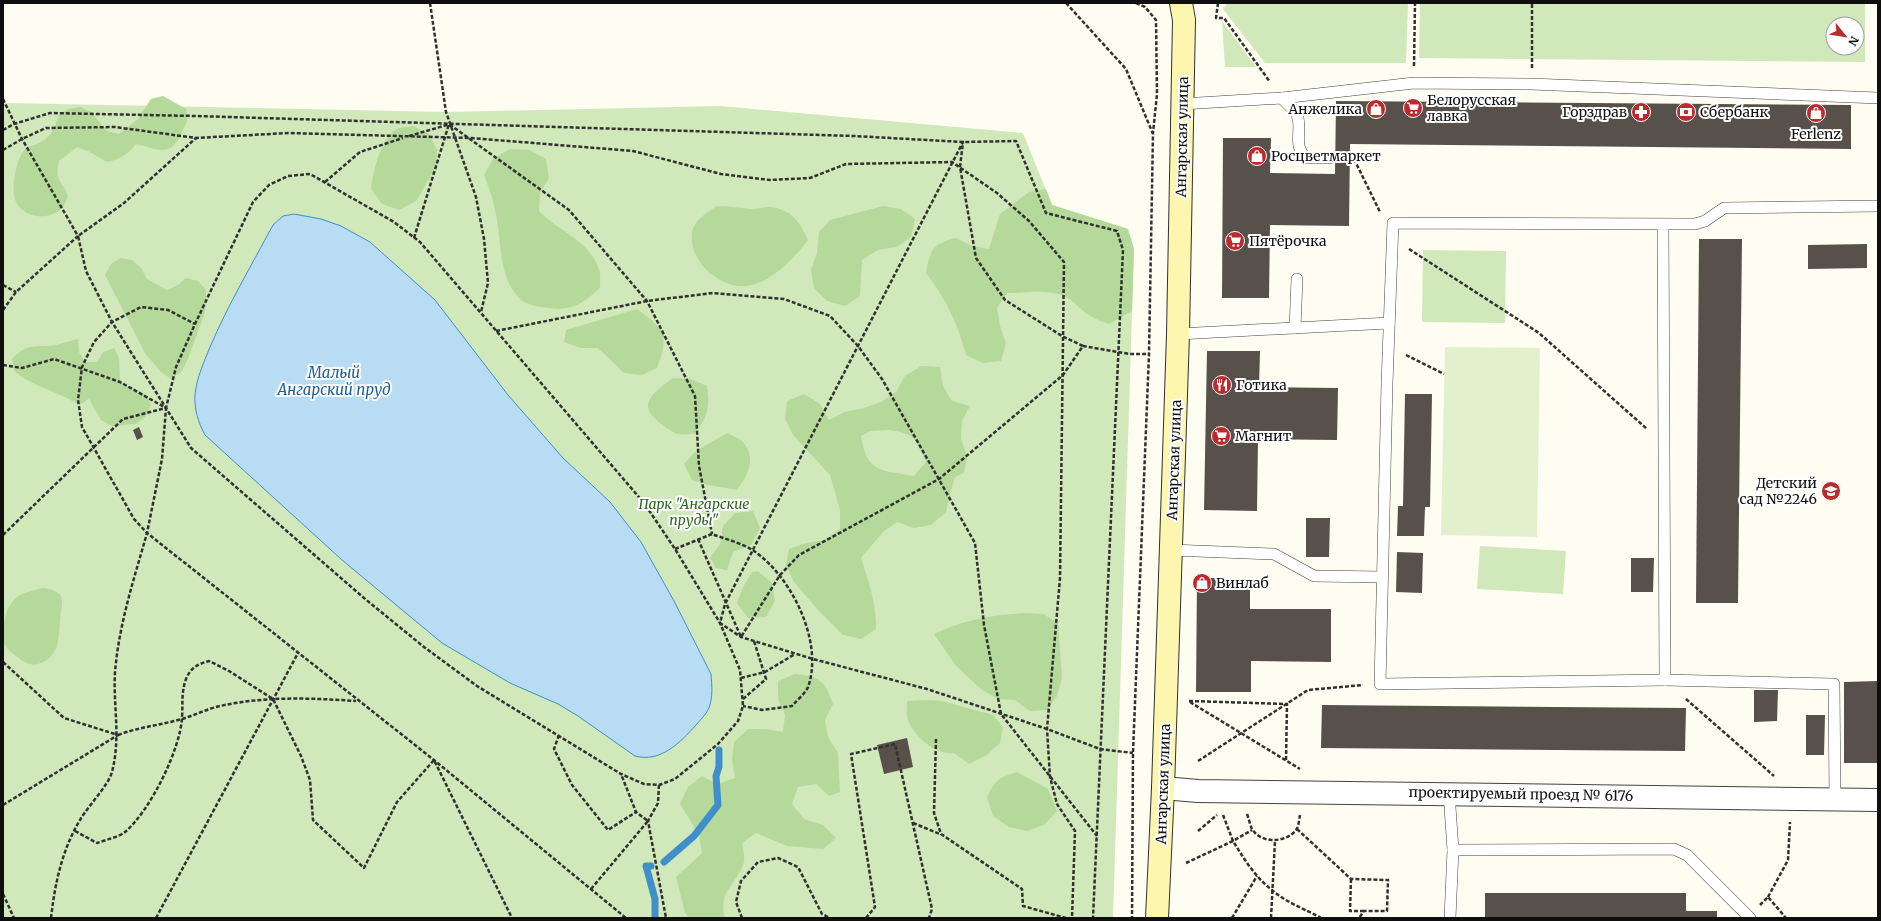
<svg xmlns="http://www.w3.org/2000/svg" width="1881" height="921" viewBox="0 0 1881 921" font-family="Merriweather,serif">
<style>
.green{fill:#d1e8bb;fill-rule:evenodd}
.forest{fill:#b5d99b;fill-rule:evenodd}
.pitch{fill:#e3f0cd}
.water{fill:#b7dcf4;stroke:#408fca}
.lines{fill:none;stroke-linecap:round;stroke-linejoin:round}
.stream{stroke:#408fca;stroke-width:7}
.building{fill:#57504b}
.lane-casing{stroke:#424242;stroke-width:12}
.street-casing{stroke:#424242;stroke-width:24}
.secondary-casing{stroke:#313131;stroke-width:24}
.path{stroke:#313131;stroke-width:2.5;stroke-dasharray:4 2;stroke-linecap:butt}
.lane{stroke:#fff;stroke-width:11}
.street{stroke:#fff;stroke-width:22}
.secondary{stroke:#fcf6ae;stroke-width:22}
.labels{text-anchor:middle;dominant-baseline:central;stroke-width:4;stroke-linejoin:round;paint-order:stroke}
.poi-label{font-size:14px;fill:#0f0f0f;stroke:#fff;text-anchor:start}
.street-label{font-size:14px;fill:#0f0f0f;stroke:#fff}
.park-label{font-size:14px;font-style:italic;fill:#2d6520;stroke:#fff}
.water-label{font-size:15px;font-style:italic;fill:#1b619e;stroke:#fff}
</style>
<rect width="100%" height="100%" fill="#fffcf1"/>
<g class="green">
<polygon points="1228,3 1408,3 1406,63 1265,63 1223,9"/>
<path d="M1420,3H1865V62L1419,58ZM1833,24H1857V48H1833Z"/>
<polygon points="1222,21 1256,67 1225,67"/>
<polygon points="6,103 446,112 720,106 1023,133 1052,205 1128,229 1134,249 1113,918 3,918 3,105"/>
<polygon points="1423,250 1506,251 1505,323 1422,322"/>
<polygon points="1480,546 1566,551 1563,594 1477,589"/>
</g>
<g class="forest">
<path d="M163,96L186,109C189,121 187,121 182,132C170,159 159,149 136,144C127,155 121,159 107,162L88,151L77,147L59,161C54,185 64,180 68,197C66,200 65,205 62,208C47,223 17,217 14,195C12,183 17,156 26,148C29,146 34,145 37,144C50,138 55,130 58,116L68,109L80,107L91,112L107,131L119,134L138,119L151,99Z"/>
<path d="M413,126L429,134L437,150L436,167L416,201L399,210L382,204L371,189C373,171 380,142 395,130C399,127 408,127 413,126Z"/>
<path d="M510,149L529,150L546,159L549,178L540,193L539,211C558,231 589,240 599,269C601,274 600,282 600,288C585,302 571,312 549,308C539,307 525,305 518,297C497,273 502,238 495,210C493,198 488,186 484,175L493,159Z"/>
<path d="M1046,189L1052,205L1128,229L1134,249L1132,311L1109,324C1103,322 1097,320 1092,317C1081,311 1074,300 1062,295C1045,289 1025,293 1007,293L997,308L1000,326L1006,343L1001,361L983,363L966,355C958,324 946,299 926,273C930,249 933,244 956,238L972,246L989,249L1000,214L1029,192Z"/>
<path d="M717,206C729,206 740,208 751,209C757,209 764,207 770,207C791,209 800,222 808,240C795,257 774,280 752,285C723,292 688,263 692,232C694,220 708,212 717,206Z"/>
<polygon points="883,206 901,209 915,219 911,237 896,247 878,250 862,260 860,296 845,306 827,301 814,288 811,270 817,253 819,232 830,220"/>
<polygon points="120,258 132,260 141,268 147,279 167,290 178,285 186,278 198,281 206,290 206,302 204,315 187,361 181,372 171,379 161,372 145,353 105,275 111,264"/>
<polygon points="637,309 652,320 664,334 663,351 657,368 642,375 624,373 598,348 581,348 564,342 566,330"/>
<path d="M78,339L79,352L85,362H97L103,352L114,348L119,358L120,382L146,395L151,405L146,416L136,424L112,426L101,420L89,399L79,405C58,391 33,387 14,371L12,359C27,342 36,348 56,345C63,343 70,341 78,339Z"/>
<path d="M921,366L940,367L943,386L952,401L970,406L962,421L961,439L967,456L964,473L955,477L950,494L946,512L931,525L914,528L897,522L883,532L861,558C869,583 876,601 876,629L861,639L843,635L818,610L794,582L786,566L789,549L806,543L825,540L840,529V510L830,475L793,435L785,419L787,401L804,394L820,404L829,420L845,412L864,408L881,402L896,392L905,376ZM888,430C913,433 917,438 926,462L914,476C882,470 867,474 861,436L870,431Z"/>
<path d="M673,378L691,379L707,386C710,408 708,417 694,434C689,434 683,435 678,434C670,432 646,415 648,405C650,393 664,385 673,378Z"/>
<path d="M727,433C732,436 740,438 743,442C757,459 748,475 737,490L709,485L692,480L684,464L696,451Z"/>
<polygon points="753,511 760,528 751,545 733,552 727,570 716,568 710,558 720,544 723,526 735,513"/>
<polygon points="758,571 772,583 775,601 766,617 748,618 737,603 743,587 752,572"/>
<path d="M42,588C70,591 61,603 60,622C59,631 59,638 57,646C51,662 35,670 21,660C15,655 7,650 4,643C0,631 6,605 16,598C23,592 33,591 42,588Z"/>
<path d="M1025,613L1043,614L1058,623L1062,678L1057,696L1047,710L1030,711L1015,700L998,699L982,690L956,666L934,634C962,620 993,615 1025,613Z"/>
<path d="M795,674C820,677 825,680 833,704L825,720L828,737L838,753L840,792L829,796L816,784L798,787L792,804L804,819L823,825L836,838L823,849L787,846L756,833L742,843C743,849 745,857 744,862C738,883 717,892 725,918H689L685,913L676,877L702,853L699,835L680,804L688,787L702,776L717,784L735,778L732,760L734,742L748,729H766L783,732L785,715L778,699V681Z"/>
<path d="M926,700L942,701L993,715L1003,727L1000,743L987,755L969,764L954,753C937,756 914,737 908,720C906,715 907,707 907,701Z"/>
<path d="M1017,772L1048,789L1057,811L1044,825L1027,831L1009,827L993,816L987,797C996,779 998,778 1017,772Z"/>
</g>
<polygon class="pitch" points="1445,347 1540,348 1537,537 1441,535"/>
<path class="water" d="M294,214L321,219L341,226L370,242L435,300L508,395L563,458L610,502L641,542L674,601L711,674C712,686 713,697 709,708C706,715 700,720 696,725C680,743 660,763 635,756L578,716L558,704L510,683L442,643L342,560L205,435C198,422 194,409 195,394C197,377 204,362 210,347C228,305 251,266 273,225L283,216Z"/>
<g class="lines">
<g class="stream">
<polyline points="664,862 694,836 718,805 716,776 719,767 719,750"/>
<polyline points="651,866 646,866 655,899 655,918"/>
</g>
</g>
<g class="building">
<polygon points="1336,101 1851,105 1851,149 1350,144 1349,226 1270,225 1269,298 1222,298 1223,138 1271,138 1270,173 1335,174"/>
<polygon points="1699,239 1742,239 1738,603 1696,603"/>
<polygon points="1867,244 1867,268 1808,269 1808,245"/>
<polygon points="1207,351 1260,351 1259,387 1338,388 1337,440 1258,439 1257,511 1204,510"/>
<polygon points="1405,394 1432,394 1430,507 1425,507 1424,536 1397,536 1398,506 1403,506"/>
<polygon points="139,427 143,437 137,440 133,430"/>
<polygon points="1306,518 1330,518 1329,557 1306,557"/>
<polygon points="1397,552 1423,553 1422,593 1396,592"/>
<polygon points="1631,558 1654,558 1653,592 1631,592"/>
<polygon points="1197,578 1250,578 1250,609 1331,609 1331,662 1251,661 1251,692 1196,692"/>
<polygon points="1878,681 1878,763 1844,763 1844,682"/>
<polygon points="1754,690 1778,690 1777,721 1754,722"/>
<polygon points="1322,705 1686,708 1685,751 1321,748"/>
<polygon points="1806,715 1825,715 1824,755 1806,755"/>
<polygon points="907,738 913,767 884,774 877,745"/>
<polygon points="1485,893 1686,893 1686,911 1717,911 1717,918 1485,918"/>
</g>
<g class="lines">
<g class="lane-casing">
<g id="lane">
<path d="M1282,98C1286,103 1294,109 1297,115C1303,129 1292,145 1306,158H1330"/>
<polyline points="1182,104 1282,98 1414,83 1531,84 1878,98"/>
<polyline points="1663,224 1665,680 1380,684 1387,384 1393,223 1695,224 1705,221 1724,208 1878,206"/>
<polyline points="1295,328 1297,279"/>
<polyline points="1178,334 1389,323"/>
<polyline points="1171,550 1274,554 1314,576 1382,577"/>
<polyline points="1665,680 1834,684 1835,799"/>
<polyline points="1449,793 1453,850 1450,918"/>
<polyline points="1453,850 1674,849 1687,855 1750,918"/>
</g>
</g>
<g class="street-casing">
<polyline id="street" points="1163,788 1198,791 1878,800"/>
</g>
<g class="secondary-casing">
<polyline id="secondary" points="1157,918 1163,788 1178,334 1184,20 1181,3"/>
</g>
<g class="path">
<polyline points="430,3 446,112 476,197 484,239 488,283 481,312"/>
<polyline points="1066,3 1126,69 1153,134 1149,354 1133,753 1132,918"/>
<polyline points="1136,3 1145,7 1156,20 1157,94 1153,133"/>
<polyline points="1218,3 1216,18 1224,18 1270,82"/>
<polyline points="1414,66 1415,3"/>
<polyline points="1532,68 1532,3"/>
<polyline points="3,99 22,139 78,236 16,292 3,310"/>
<polyline points="3,130 14,124 50,113 196,116 854,136 963,142 1016,141 1046,213 1117,231 1123,250 1093,918"/>
<polyline points="409,136 447,125"/>
<polyline points="3,150 22,139 46,128 115,127 196,138 288,133 471,138 633,151 721,174 770,180 810,178 846,164 952,162 997,193 1029,221 1064,262 1060,578 1047,729 1050,777 1057,804 1075,831 1072,918"/>
<polyline points="1347,160 1355,161 1380,212"/>
<polyline points="325,182 360,152 403,138"/>
<polyline points="414,238 449,124 569,210 647,301 695,396 699,466 712,534"/>
<polyline points="1409,249 1539,333 1647,429"/>
<polyline points="3,285 16,292"/>
<polyline points="496,331 647,301 713,293 784,299 830,316 858,346 882,379 975,543 984,625 1001,714 1097,836"/>
<polyline points="1083,346 1062,336 1005,300 976,258 960,167 963,142 725,604 720,623 741,637 813,659 927,689 1047,729 1100,749 1133,753"/>
<polyline points="1406,355 1444,374"/>
<polyline points="3,365 22,368 54,359 120,382 166,408 162,459 147,533 434,760 626,918"/>
<polyline points="3,535 123,419 166,408 176,367 195,324 253,202 269,185 288,176 310,174 394,222 420,242 644,503 675,549 720,623 740,670 743,706 738,721 718,744 675,779 659,785 644,784 621,774 477,686 424,647 364,598 191,448 112,322 86,271 78,236 124,203 196,138"/>
<polyline points="698,539 741,637 780,575 799,555 939,479 1063,375 1083,346 1130,354 1149,354"/>
<path d="M675,549L712,534C725,539 742,543 754,551C792,577 824,643 808,687C805,694 797,700 792,706L762,710L743,706"/>
<polyline points="3,662 64,718 118,735 3,805"/>
<polyline points="741,678 765,672 795,654"/>
<polyline points="743,699 766,679 754,641"/>
<polyline points="1686,699 1774,776"/>
<polyline points="1189,701 1287,704 1286,761"/>
<polyline points="1190,702 1300,769"/>
<path d="M118,735C139,727 161,725 182,719C195,715 207,709 220,706C265,696 311,698 356,701"/>
<polyline points="559,735 554,749 572,785 608,830 636,812"/>
<polyline points="936,739 934,813 941,834 1022,889 1023,906 1066,918"/>
<polyline points="1198,761 1308,690 1363,685"/>
<polyline points="659,785 658,803 648,821 666,918"/>
<path d="M1247,814C1249,819 1250,825 1252,829C1261,844 1286,843 1296,830C1299,826 1299,819 1300,815"/>
<polyline points="1223,815 1233,841 1252,830"/>
<polyline points="913,823 940,834"/>
<polyline points="1297,829 1351,879 1388,880 1387,911 1364,911 1359,918"/>
<path d="M75,831L97,843C105,840 119,837 125,832C150,811 180,750 182,718C183,704 181,693 186,679C191,667 198,664 209,661L229,671L273,699L301,756L310,780L313,820L364,868L397,802L434,760L512,918"/>
<polyline points="1198,831 1217,815"/>
<path d="M1186,863L1233,841C1244,859 1255,877 1272,890C1285,902 1305,909 1321,918"/>
<polyline points="1351,879 1350,911 1364,911"/>
<polyline points="591,889 648,821 636,812 621,774"/>
<polyline points="3,894 14,918"/>
<polyline points="1768,897 1788,860 1790,822"/>
<polyline points="1760,905 1768,897 1786,918"/>
<path d="M51,918C55,883 62,850 80,820C88,806 108,786 112,772C121,737 113,706 115,672C119,624 134,579 147,533L134,519L82,427L78,400L82,367L94,342L112,322L141,307L168,310L195,324"/>
<polyline points="156,918 298,653"/>
<polyline points="742,918 736,902 741,881 758,862 778,858 798,867 822,914 830,918"/>
<polyline points="866,918 875,907 851,754 895,744 932,909 929,918"/>
<polyline points="1232,918 1257,876"/>
<polyline points="1271,918 1275,841"/>
</g>
<use href="#lane" class="lane"/>
<use href="#street" class="street"/>
<use href="#secondary" class="secondary"/>
</g>
<defs>
<g id="supermarket-disc" transform="scale(1)"><circle r="9.5" fill="#bb2a2d" stroke="#fff"/><path d="M-6-5.5h2.5l.6 2H6L4.5 2H-2.5L-4.4-4H-6ZM-1.5 3.2a1.3 1.3 0 1 0 .1 0ZM3 3.2a1.3 1.3 0 1 0 .1 0Z" fill="#fff"/></g>
<g id="shop-disc" transform="scale(1)"><circle r="9.5" fill="#bb2a2d" stroke="#fff"/><path d="M-5-2.5h2.3a2.7 3.5 0 0 1 5.4 0H5L5.5 6h-11ZM-1.5-2.5h3a1.5 2.3 0 0 0-3 0Z" fill="#fff"/></g>
<g id="pharmacy-disc" transform="scale(1)"><circle r="9.5" fill="#bb2a2d" stroke="#fff"/><path d="M-2-6h4v4h4v4h-4v4h-4v-4h-4v-4h4Z" fill="#fff"/></g>
<g id="bank-disc" transform="scale(1)"><circle r="9.5" fill="#bb2a2d" stroke="#fff"/><path d="M-6-4H6V4H-6ZM0-2.3a2.3 2.3 0 1 0 0 4.6a2.3 2.3 0 1 0 0-4.6Z" fill="#fff"/></g>
<g id="restaurant-disc" transform="scale(1)"><circle r="9.5" fill="#bb2a2d" stroke="#fff"/><path d="M-5-6h1v4h1v-4h1v4h1v-4h1v5L-1.5 .5V6h-2V.5L-5-1ZM5-6V6H3V1.5H1.5Q1.5-4 5-6Z" fill="#fff"/></g>
<g id="school-disc" transform="scale(1)"><circle r="9.5" fill="#bb2a2d" stroke="#fff"/><path d="M0-5L7-2L0 1L-7-2ZM-4 1L0 2.5L4 1V4Q0 6-4 4Z" fill="#fff"/></g>
</defs>
<g fill-rule="evenodd">
<use href="#supermarket-disc" x="1413" y="108"/>
<use href="#shop-disc" x="1376" y="109"/>
<use href="#pharmacy-disc" x="1641" y="112"/>
<use href="#bank-disc" x="1686" y="112"/>
<use href="#shop-disc" x="1816" y="113"/>
<use href="#shop-disc" x="1257" y="156"/>
<use href="#supermarket-disc" x="1235" y="241"/>
<use href="#restaurant-disc" x="1222" y="385"/>
<use href="#supermarket-disc" x="1221" y="436"/>
<use href="#school-disc" x="1831" y="491"/>
<use href="#shop-disc" x="1202" y="583"/>
</g>
<g class="labels">
<g class="poi-label">
<text x="1427" y="100">Белорусская<tspan x="1427" dy="16">лавка</tspan></text>
<text x="1362" y="109" text-anchor="end">Анжелика</text>
<text x="1627" y="112" text-anchor="end">Горздрав</text>
<text x="1700" y="112">Сбербанк</text>
<text x="1816" y="134" text-anchor="middle">Ferlenz</text>
<text x="1271" y="156">Росцветмаркет</text>
<text x="1249" y="241">Пятёрочка</text>
<text x="1236" y="385">Готика</text>
<text x="1235" y="436">Магнит</text>
<text x="1817" y="483" text-anchor="end">Детский<tspan x="1817" dy="16">сад №2246</tspan></text>
<text x="1216" y="583">Винлаб</text>
</g>
<g class="street-label">
<text transform="translate(1182 137) rotate(-89)">Ангарская улица</text>
<text transform="translate(1174 460) rotate(-88)">Ангарская улица</text>
<text transform="translate(1163 784) rotate(-88)">Ангарская улица</text>
<text transform="translate(1521 794) rotate(1)">проектируемый проезд № 6176</text>
</g>
<g class="park-label">
<text x="694" y="504">Парк "Ангарские<tspan x="694" dy="16">пруды"</tspan></text>
</g>
<g class="water-label">
<text x="334" y="372">Малый<tspan x="334" dy="17">Ангарский пруд</tspan></text>
</g>
</g>
<rect width="1881" height="921" fill="none" stroke="#0f0f0f" stroke-width="8"/>
<g transform="translate(1845 36) rotate(120)"><circle r="19" fill="#ffffff" stroke="#9f9f9f"/>
<path d="M0-3L7 15L0 10L-7 15Z" fill="#bb2a2d"/>
<text y="-6" font-size="11" font-weight="bold" text-anchor="middle" fill="#0f0f0f">N</text>
</g>
</svg>
